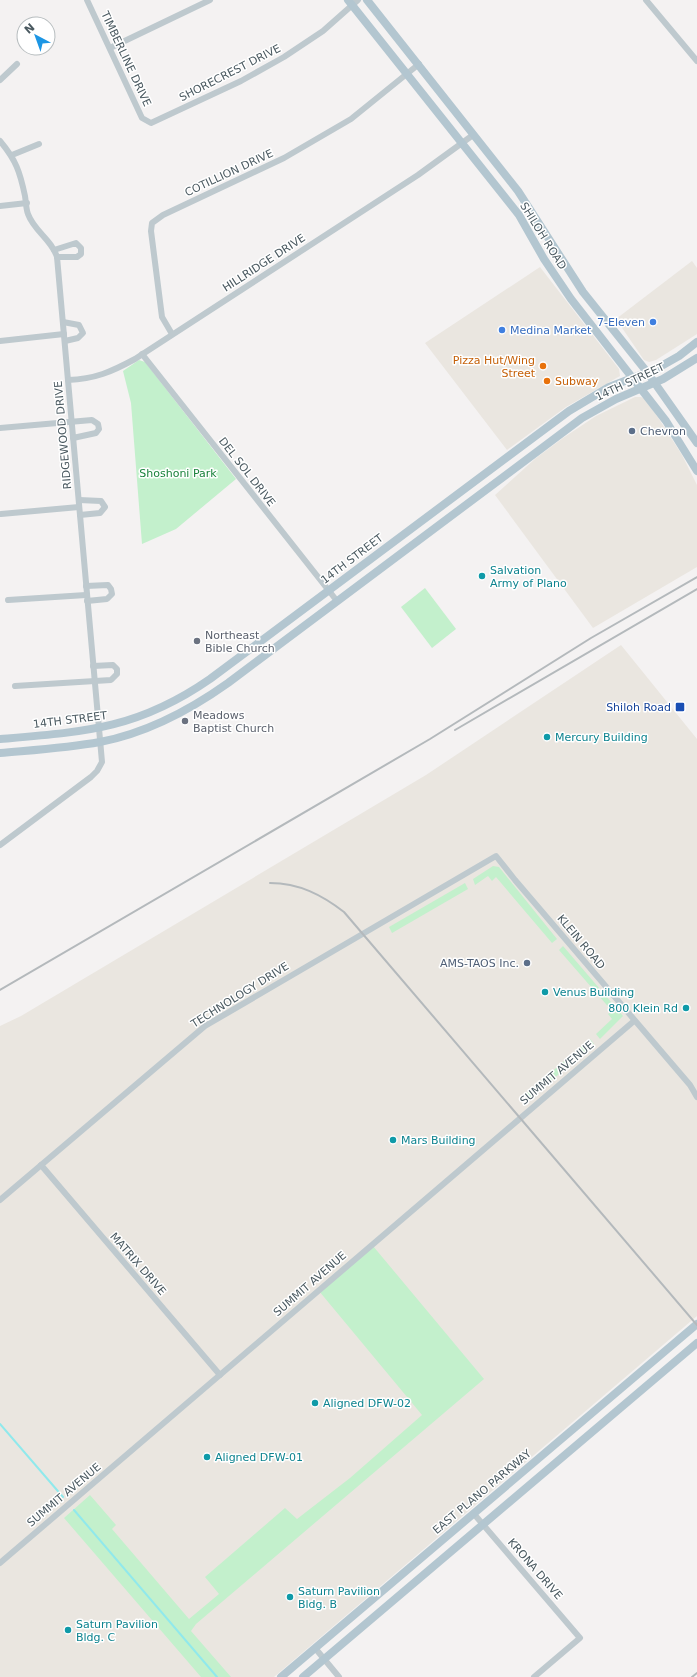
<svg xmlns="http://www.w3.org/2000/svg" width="697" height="1677" viewBox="0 0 697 1677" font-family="'DejaVu Sans',sans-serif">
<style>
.commercial{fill:#eae6e0}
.green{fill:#c3f0cc}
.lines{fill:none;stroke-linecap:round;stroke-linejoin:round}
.stream{stroke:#90e9ec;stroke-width:2}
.minor{stroke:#bec9ce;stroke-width:6}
.major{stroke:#b3c6d0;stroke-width:8}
.rail{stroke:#b4b9bc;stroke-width:2}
.shop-dot{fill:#3f7fe0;stroke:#fff;stroke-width:1.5}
.food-dot{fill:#e8710a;stroke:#fff;stroke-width:1.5}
.service-dot{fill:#5c6f8a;stroke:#fff;stroke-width:1.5}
.culture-dot{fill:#0f9aa8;stroke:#fff;stroke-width:1.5}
.worship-dot{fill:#6b7280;stroke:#fff;stroke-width:1.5}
.transit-dot{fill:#1a4fb4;stroke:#fff;stroke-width:1.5}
.labels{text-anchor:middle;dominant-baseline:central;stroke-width:3;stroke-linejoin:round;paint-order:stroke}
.street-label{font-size:11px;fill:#4a5960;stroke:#fff}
.shop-label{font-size:11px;fill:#366cbe;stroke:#fff;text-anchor:end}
.food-label{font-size:11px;fill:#c56008;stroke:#fff;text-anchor:end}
.service-label{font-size:11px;fill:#4e5e75;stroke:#fff;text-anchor:start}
.park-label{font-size:11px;fill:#19823b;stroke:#fff}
.culture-label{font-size:11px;fill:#0d838f;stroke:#fff;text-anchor:start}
.worship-label{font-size:11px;fill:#5b616d;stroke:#fff;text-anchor:start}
.transit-label{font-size:11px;fill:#164399;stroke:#fff;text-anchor:end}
</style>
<rect width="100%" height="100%" fill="#f4f2f2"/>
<g class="commercial">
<polygon points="692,261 697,268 697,334 656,360 649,362 644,360 616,319"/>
<polygon points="540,267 619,369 620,376 566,407 507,450 425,343"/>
<polygon points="635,397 641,397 645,399 659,419 682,455 697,485 697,567 593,628 495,495 536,458 563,438 596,416"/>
<polygon points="621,645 697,739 697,1316 274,1677 0,1677 0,1026 21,1016 426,775"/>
</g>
<g class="green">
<polygon points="139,360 145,362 236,479 176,529 142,544 131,403 123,371"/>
<polygon points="425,588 456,629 432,648 401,607"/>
<polygon points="493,866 499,867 557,939 552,943 496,877 492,881 488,876 475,885 473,879"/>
<polygon points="465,883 468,889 392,933 389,927"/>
<polygon points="563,946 623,1016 600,1039 596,1034 612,1019 608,1014 612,1011 559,950"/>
<polygon points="590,1039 594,1044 531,1098 527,1093"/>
<polygon points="373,1246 484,1379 196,1624 191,1631 231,1677 201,1677 64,1518 90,1495 116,1525 112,1529 189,1619 219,1594 205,1577 285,1508 297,1519 350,1478 422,1415 319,1291"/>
</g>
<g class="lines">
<g class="stream">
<polyline points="0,1424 63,1497"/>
<polyline points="74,1510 217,1677"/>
</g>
<g class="minor">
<polyline points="87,0 142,118 151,123 241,81 284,57 323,31 358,0"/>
<polyline points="646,0 697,61"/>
<polyline points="110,48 210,0"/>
<polyline points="0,80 17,64"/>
<path d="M0,141C16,160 20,172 25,196C26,202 26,209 28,214C34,231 52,240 57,257L102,762L97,771L91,777L0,845"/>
<polyline points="12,155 39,144"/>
<polyline points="0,206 27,203"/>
<polyline points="54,250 76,243 81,248 81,254 77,257 57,257"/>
<polyline points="63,322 79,325 83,333 78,338 65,341"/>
<polyline points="172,334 162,317 151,231 152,223 163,215 284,158 351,119 419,64"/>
<polyline points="0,341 64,334"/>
<polyline points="142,354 337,601"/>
<path d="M68,380C95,379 111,372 135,359L418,175L473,135"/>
<polyline points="0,428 92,420 98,424 99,429 96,433 73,438"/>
<polyline points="79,500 101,501 105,507 100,513 80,515"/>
<polyline points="1,514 79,507"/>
<polyline points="86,586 108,585 111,589 112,594 107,599 87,601"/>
<polyline points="8,600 86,595"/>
<polyline points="15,686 111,680 117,674 117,669 113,665 93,666"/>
<polyline points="41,1165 220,1375"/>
<polyline points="0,1200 205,1026 496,856 515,880 690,1085 697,1097"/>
<polyline points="474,1514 580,1638 534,1677"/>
<polyline points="0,1563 634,1021"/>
<polyline points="315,1648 339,1677"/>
</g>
<g class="major">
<polyline points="348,0 519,215 544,259 571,299 666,421 697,471"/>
<polyline points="367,0 518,191 583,292 647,372 697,443"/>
<path d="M0,739C85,732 138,729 210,679L569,411L609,387L656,369L679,356L697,342"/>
<path d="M0,753C33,750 67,748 100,742C147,733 190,710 228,683L582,418L616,399L663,379L697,358"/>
<polyline points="281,1677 697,1324"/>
<polyline points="303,1677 697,1343"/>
</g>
<g class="rail">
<polyline points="455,730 697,589"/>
<path d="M270,883C299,883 322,895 344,912L697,1325"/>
<polyline points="0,990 430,739 591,638 697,577"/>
<polyline points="692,1677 697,1673"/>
</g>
</g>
<g class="shop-dot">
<circle cx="653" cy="322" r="4"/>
<circle cx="502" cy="330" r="4"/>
</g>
<g class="food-dot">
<circle cx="543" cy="366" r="4"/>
<circle cx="547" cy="381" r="4"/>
</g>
<g class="service-dot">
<circle cx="632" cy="431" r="4"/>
<circle cx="527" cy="963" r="4"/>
</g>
<g class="culture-dot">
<circle cx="482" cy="576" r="4"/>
<circle cx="547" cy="737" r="4"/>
<circle cx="545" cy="992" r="4"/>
<circle cx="686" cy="1008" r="4"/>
<circle cx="393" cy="1140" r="4"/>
<circle cx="315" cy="1403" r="4"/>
<circle cx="207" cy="1457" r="4"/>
<circle cx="290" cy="1597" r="4"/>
<circle cx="68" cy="1630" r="4"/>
</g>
<g class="worship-dot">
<circle cx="197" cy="641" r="4"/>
<circle cx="185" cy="721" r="4"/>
</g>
<rect class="transit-dot" x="675" y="702" width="10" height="10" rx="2"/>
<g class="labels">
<g class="street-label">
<text transform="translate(126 59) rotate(65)">TIMBERLINE DRIVE</text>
<text transform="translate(230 73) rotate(-27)">SHORECREST DRIVE</text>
<text transform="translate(229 173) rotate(-25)">COTILLION DRIVE</text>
<text transform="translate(543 236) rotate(58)">SHILOH ROAD</text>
<text transform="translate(264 263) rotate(-33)">HILLRIDGE DRIVE</text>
<text transform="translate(630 382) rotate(-25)">14TH STREET</text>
<text transform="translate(63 435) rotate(-95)">RIDGEWOOD DRIVE</text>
<text transform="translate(247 472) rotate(52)">DEL SOL DRIVE</text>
<text transform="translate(352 559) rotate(-37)">14TH STREET</text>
<text transform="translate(70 720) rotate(-7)">14TH STREET</text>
<text transform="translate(581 942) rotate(50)">KLEIN ROAD</text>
<text transform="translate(240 995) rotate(-32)">TECHNOLOGY DRIVE</text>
<text transform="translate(557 1073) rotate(-40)">SUMMIT AVENUE</text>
<text transform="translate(138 1264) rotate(49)">MATRIX DRIVE</text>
<text transform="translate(310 1284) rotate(-41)">SUMMIT AVENUE</text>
<text transform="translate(482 1492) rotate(-40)">EAST PLANO PARKWAY</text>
<text transform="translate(64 1495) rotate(-40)">SUMMIT AVENUE</text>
<text transform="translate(535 1569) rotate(49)">KRONA DRIVE</text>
</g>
<g class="shop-label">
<text x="645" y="322">7-Eleven</text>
<text x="510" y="330" text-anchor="start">Medina Market</text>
</g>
<g class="food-label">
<text x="535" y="360">Pizza Hut/Wing<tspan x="535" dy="13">Street</tspan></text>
<text x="555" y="381" text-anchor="start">Subway</text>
</g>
<g class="service-label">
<text x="640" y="431">Chevron</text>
<text x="519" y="963" text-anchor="end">AMS-TAOS Inc.</text>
</g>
<g class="park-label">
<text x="178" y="473">Shoshoni Park</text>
</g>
<g class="culture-label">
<text x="490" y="570">Salvation<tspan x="490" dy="13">Army of Plano</tspan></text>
<text x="555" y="737">Mercury Building</text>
<text x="553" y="992">Venus Building</text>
<text x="678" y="1008" text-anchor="end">800 Klein Rd</text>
<text x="401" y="1140">Mars Building</text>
<text x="323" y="1403">Aligned DFW-02</text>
<text x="215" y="1457">Aligned DFW-01</text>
<text x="298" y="1591">Saturn Pavilion<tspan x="298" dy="13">Bldg. B</tspan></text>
<text x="76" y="1624">Saturn Pavilion<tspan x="76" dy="13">Bldg. C</tspan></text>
</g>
<g class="worship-label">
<text x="205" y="635">Northeast<tspan x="205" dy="13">Bible Church</tspan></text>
<text x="193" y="715">Meadows<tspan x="193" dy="13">Baptist Church</tspan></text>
</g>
<g class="transit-label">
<text x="671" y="707">Shiloh Road</text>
</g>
</g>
<g transform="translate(36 36) rotate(319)"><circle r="19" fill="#ffffff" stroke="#b7bdbf"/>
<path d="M0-3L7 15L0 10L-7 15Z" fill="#1d96e4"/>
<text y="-6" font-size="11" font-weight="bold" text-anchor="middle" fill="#4a5960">N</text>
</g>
</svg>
